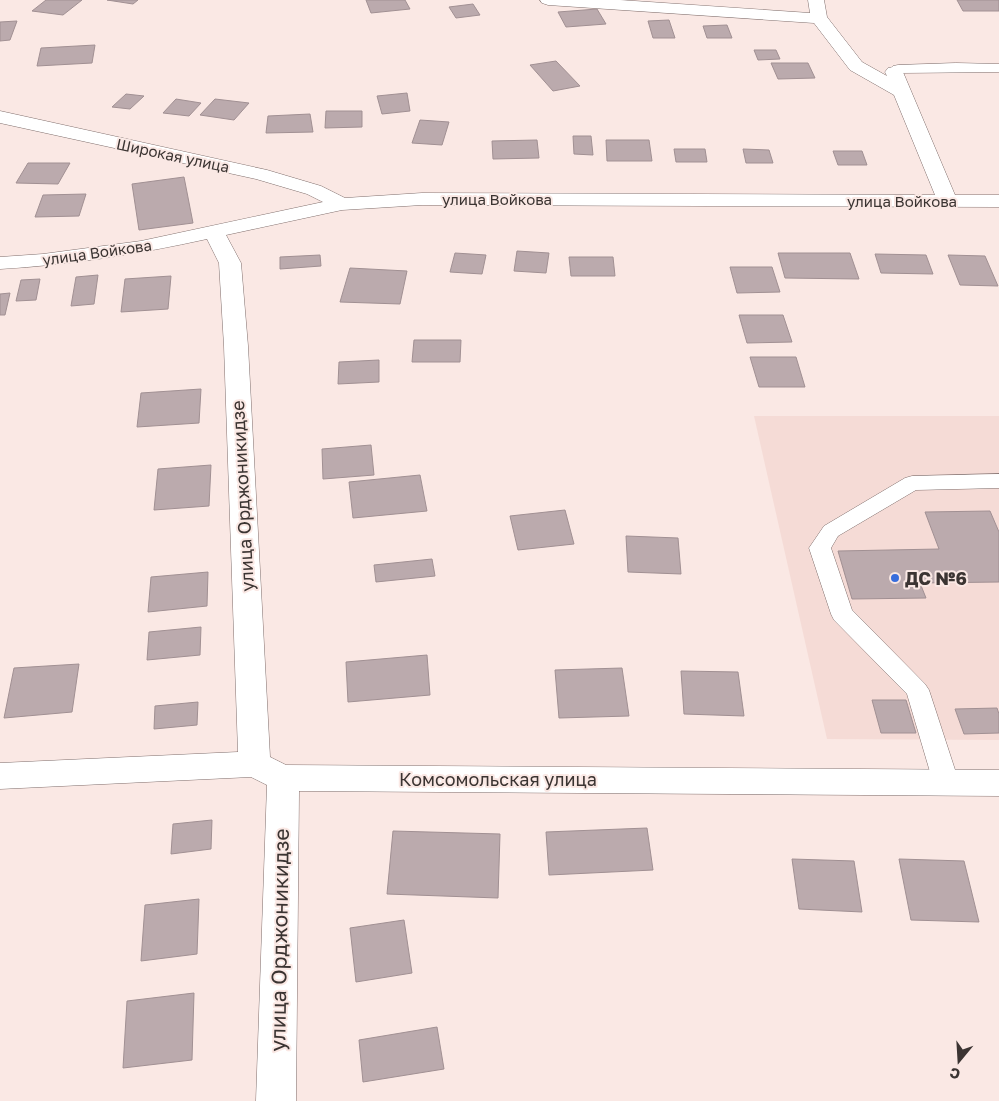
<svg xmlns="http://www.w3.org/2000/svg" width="999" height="1101" viewBox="0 0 999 1101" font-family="'Golos Text',sans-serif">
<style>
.built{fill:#f5dbd6}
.building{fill:#bbaaad;stroke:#a19093}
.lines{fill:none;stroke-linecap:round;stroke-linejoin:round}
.service-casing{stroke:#806f6d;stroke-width:1}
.minor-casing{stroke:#806f6d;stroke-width:1}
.service{fill:#fff;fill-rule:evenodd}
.minor{fill:#fff;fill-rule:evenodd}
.poi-dot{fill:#376ddc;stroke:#fae8e4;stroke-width:2}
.labels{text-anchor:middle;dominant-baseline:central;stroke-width:4;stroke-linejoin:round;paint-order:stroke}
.far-street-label{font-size:15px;fill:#3b3432;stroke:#fae8e4}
.street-label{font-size:18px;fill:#3b3432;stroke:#fae8e4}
.poi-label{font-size:18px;font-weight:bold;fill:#3b3432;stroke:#fae8e4;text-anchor:start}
.near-street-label{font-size:21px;fill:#3b3432;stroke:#fae8e4}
</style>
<rect width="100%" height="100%" fill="#fae8e4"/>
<polygon class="built" points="754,416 999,416 999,740 827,739"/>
<g class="building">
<polygon points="46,0 82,0 63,15 32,11"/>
<polygon points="107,0 138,0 133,4"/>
<polygon points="366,0 405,0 410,9 371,13"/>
<polygon points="957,0 999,0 999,11 963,11"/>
<polygon points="473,4 480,15 456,18 449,7"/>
<polygon points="597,9 606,24 566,27 558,12"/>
<polygon points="669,20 675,38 653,38 648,21"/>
<polygon points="17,21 10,40 0,41 0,22"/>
<polygon points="727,25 732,38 707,38 703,26"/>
<polygon points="95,45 92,63 37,66 41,48"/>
<polygon points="754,50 776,50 780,59 758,60"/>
<polygon points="556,61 580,86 553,91 530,65"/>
<polygon points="771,63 808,63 815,78 778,79"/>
<polygon points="407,93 410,111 382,114 377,96"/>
<polygon points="126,94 144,96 130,109 112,107"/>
<polygon points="176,99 201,103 189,116 163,113"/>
<polygon points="215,99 249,103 234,120 200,115"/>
<polygon points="326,111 362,111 362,127 325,128"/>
<polygon points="310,114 313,132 266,133 268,116"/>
<polygon points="420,120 449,122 442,145 412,143"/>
<polygon points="573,136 591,136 593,155 574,154"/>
<polygon points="537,140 539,158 493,159 492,141"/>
<polygon points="606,140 649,140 652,161 607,161"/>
<polygon points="674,149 705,149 707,162 676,162"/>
<polygon points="743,149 769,150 773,163 746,163"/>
<polygon points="833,151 862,151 867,165 838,165"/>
<polygon points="28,163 70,163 58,184 16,183"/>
<polygon points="184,177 193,223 139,230 132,184"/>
<polygon points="86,194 79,216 35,217 43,195"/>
<polygon points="517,251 549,253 546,273 514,271"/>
<polygon points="455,253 486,255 482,274 450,272"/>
<polygon points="778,253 850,253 859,279 785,278"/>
<polygon points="875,254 926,255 933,274 881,273"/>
<polygon points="320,255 321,266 280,269 280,257"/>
<polygon points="948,255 985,256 998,286 960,285"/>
<polygon points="569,257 613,257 615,276 571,276"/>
<polygon points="730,267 772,267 780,292 737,293"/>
<polygon points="350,268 407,271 400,304 340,302"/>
<polygon points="98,275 94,304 71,306 76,277"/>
<polygon points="171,276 168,309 121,312 125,279"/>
<polygon points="40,279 36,300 16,301 21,280"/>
<polygon points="10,293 5,315 0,315 0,294"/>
<polygon points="739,315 783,315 792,342 747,343"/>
<polygon points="414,340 461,340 460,362 412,362"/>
<polygon points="750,357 796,357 805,387 759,387"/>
<polygon points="379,360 379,382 338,384 339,362"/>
<polygon points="201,389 199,423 137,427 141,393"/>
<polygon points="371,445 374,475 323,479 322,449"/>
<polygon points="211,465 209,506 154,510 158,469"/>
<polygon points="420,475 427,511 353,518 349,482"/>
<polygon points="565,510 574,544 518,550 510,516"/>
<polygon points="990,511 999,532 999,582 920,583 926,598 852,599 838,551 939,549 925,512"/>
<polygon points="626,536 678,538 681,574 628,572"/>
<polygon points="432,559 435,576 376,582 374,565"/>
<polygon points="208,572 207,606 148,612 151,577"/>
<polygon points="201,627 200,655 147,660 149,632"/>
<polygon points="427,655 430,695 348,702 346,662"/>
<polygon points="79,664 72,712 4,718 14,668"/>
<polygon points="622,668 629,716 559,718 555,670"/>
<polygon points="681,671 738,672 744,716 684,714"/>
<polygon points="872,700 906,700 916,733 881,733"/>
<polygon points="198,702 197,725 154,729 155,706"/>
<polygon points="997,708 999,714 999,733 964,734 955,709"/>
<polygon points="212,820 211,849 171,854 173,824"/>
<polygon points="647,828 653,870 549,875 546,832"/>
<polygon points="393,831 500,834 498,898 387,894"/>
<polygon points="792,859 854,861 862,912 799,909"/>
<polygon points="899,859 964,861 979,922 911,920"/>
<polygon points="199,899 197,954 141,961 145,905"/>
<polygon points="404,920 412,973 356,982 350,928"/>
<polygon points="194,993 192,1060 123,1068 127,1001"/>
<polygon points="437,1027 444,1069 363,1082 359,1040"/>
</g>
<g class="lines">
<g class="service-casing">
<g id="service">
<polygon points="956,63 999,64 999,72 901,73 894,76 887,72 893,66 898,65"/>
<polygon points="999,474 999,488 916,490 838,536 831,548 852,610 925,684 929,690 959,782 955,789 946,792 937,789 933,782 907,694 834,620 831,614 809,548 824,526 905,478 912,476"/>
</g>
</g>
<g class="minor-casing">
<path id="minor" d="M540,0H620L810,13L808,0H824L827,17L862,62L887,76L885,72L888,68L894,67L900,68L903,72L955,195H999V207L422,205L342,210L226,235L241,263L248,346L270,757L286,765L999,770V796L299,791L296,1101H256L267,785L251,777L0,789V763L238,752L224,346L219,263L207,239C139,254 70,265 0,269V257L43,254L141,241L323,202L307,194L256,179L0,123V111L267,170L321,186L345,198L422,193L935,195L894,95L850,70L814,23L548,5L542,3Z"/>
</g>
<use href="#service" class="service"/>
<use href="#minor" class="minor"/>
</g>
<circle class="poi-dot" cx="895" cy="578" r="5"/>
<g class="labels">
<g class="far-street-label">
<text transform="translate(173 155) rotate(12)">Широкая улица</text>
<text x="497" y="199">улица Войкова</text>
<text x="902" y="201">улица Войкова</text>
<text transform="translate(97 252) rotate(-8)">улица Войкова</text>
</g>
<g class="street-label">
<text transform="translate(242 496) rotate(-93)">улица Орджоникидзе</text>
<text x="498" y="779">Комсомольская улица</text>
</g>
<g class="poi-label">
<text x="905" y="578">ДС №6</text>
</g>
<g class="near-street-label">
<text transform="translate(279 940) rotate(-89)">улица Орджоникидзе</text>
</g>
</g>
<g transform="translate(959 1061) rotate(198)" stroke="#fae8e4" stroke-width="4" paint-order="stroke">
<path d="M0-4L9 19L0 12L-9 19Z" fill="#3b3432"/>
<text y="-8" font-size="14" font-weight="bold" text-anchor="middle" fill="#3b3432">С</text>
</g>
</svg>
